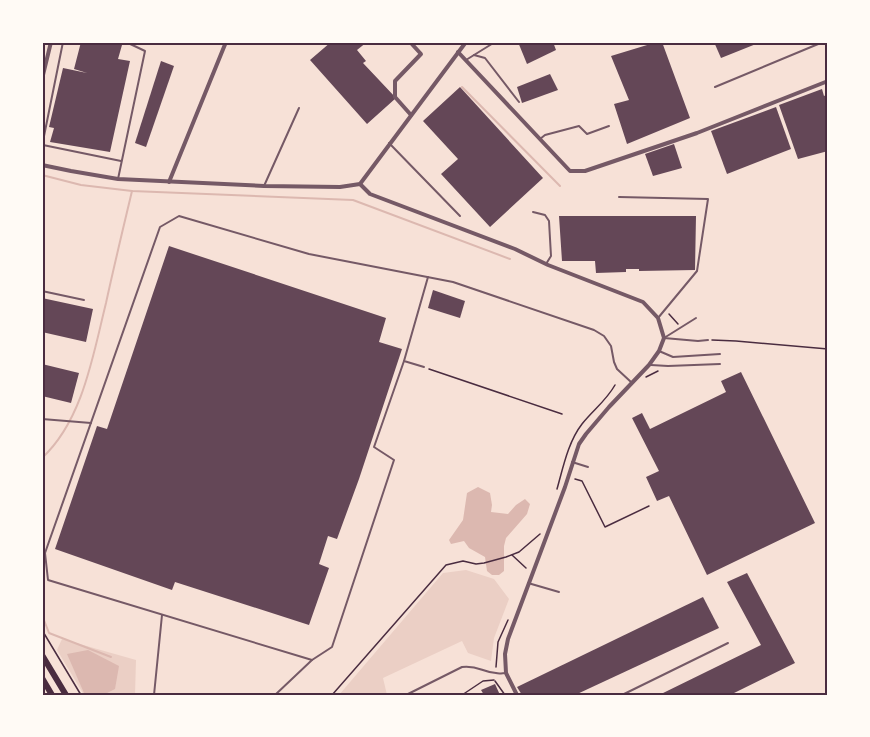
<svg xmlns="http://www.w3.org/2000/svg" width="870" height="737" viewBox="0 0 870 737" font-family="'Asap Condensed',sans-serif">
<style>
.green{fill:#ebcfc5}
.water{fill:#dcb8b0}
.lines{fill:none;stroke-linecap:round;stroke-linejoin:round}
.stream{stroke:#dcb8b0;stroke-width:2}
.building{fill:#644757}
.path{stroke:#4a2c40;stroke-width:1.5}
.service{stroke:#755966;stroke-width:2}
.minor{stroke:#755966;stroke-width:4}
.primary{stroke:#4a2c40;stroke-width:6}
.neatline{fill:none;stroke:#4a2c40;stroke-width:2}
</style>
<rect width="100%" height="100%" fill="#f7e1d7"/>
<g class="green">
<polygon points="466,570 494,579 509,599 494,638 491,661 468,653 462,641 383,678 387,695 339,695 443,573"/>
<polygon points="62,639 136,660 135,695 84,695 57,650"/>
</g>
<g class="water">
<polygon points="478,487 490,493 492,505 491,512 508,514 516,505 525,499 530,504 527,514 506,538 504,546 504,571 499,575 492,575 487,571 485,557 469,548 464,541 451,544 449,540 463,520 467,493"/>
<polygon points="88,650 119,666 115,689 103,695 84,693 67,654"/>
</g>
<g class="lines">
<g class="stream">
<polyline points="462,87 560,186"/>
<polyline points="42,175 81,185 132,191 353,200 510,259"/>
<path d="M42,458C83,420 93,355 106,303C114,266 123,229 132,191"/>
<polyline points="42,615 49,633 111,657"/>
</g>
</g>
<g class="building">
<polygon points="81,42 107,42 122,45 118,59 130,61 110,152 50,142 54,128 49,127 63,68 87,73 74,69"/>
<polygon points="331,42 367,42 357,50 366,61 363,63 396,98 367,124 310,60"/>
<polygon points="518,42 553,42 556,50 527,64"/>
<polygon points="657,42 662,42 690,118 627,144 614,104 629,100 611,56"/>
<polygon points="714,42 761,42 721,58"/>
<polygon points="161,61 174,66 146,147 135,143"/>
<polygon points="550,74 558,90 522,103 517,87"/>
<polygon points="460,87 543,178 490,227 441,174 458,159 423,121"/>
<polygon points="822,89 824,96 828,94 828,151 798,159 779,105"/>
<polygon points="776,107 791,149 727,174 711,131"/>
<polygon points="674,144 682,168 653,176 645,154"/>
<polygon points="559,216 696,216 695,270 639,271 639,269 626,269 626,272 596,273 595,261 562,261"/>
<polygon points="169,246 386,318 379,342 402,349 359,479 337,539 328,536 319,564 329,568 309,625 175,582 172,590 55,549 97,426 107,429"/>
<polygon points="433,290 465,301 460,318 428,308"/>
<polygon points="42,298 93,309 86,342 42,332"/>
<polygon points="42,364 79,373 71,403 42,396"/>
<polygon points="741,372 815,523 707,575 669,496 657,501 646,477 659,471 632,418 642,413 650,429 726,392 721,381"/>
<polygon points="747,573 795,663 730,695 659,695 761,645 727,582"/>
<polygon points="703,597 719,628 575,695 522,695 517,687"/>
<polygon points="495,684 500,695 484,695 481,690"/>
</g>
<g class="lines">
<g class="path">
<polyline points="42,48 43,42"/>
<polyline points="669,314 678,324"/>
<polyline points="712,340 736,341 828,349"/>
<polyline points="429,369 562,414"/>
<polyline points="646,377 658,371"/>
<polyline points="575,479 582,481 605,527 649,506"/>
<path d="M557,489C563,468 568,442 582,424C593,410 606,401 615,385"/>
<polyline points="512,555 526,568"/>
<polyline points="42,630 81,695"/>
<polyline points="496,667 498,642 508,620"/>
<polyline points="495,681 505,695"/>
<polyline points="332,695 446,565 463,561 476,564 484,563 506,557 519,552 540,534"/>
<polyline points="462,695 483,681 494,680"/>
</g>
<g class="service">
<polyline points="474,55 495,42"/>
<polyline points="466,60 474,55 485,58 519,102"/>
<polyline points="715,87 823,42"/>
<polyline points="540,139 545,135 579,126 587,134 609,126"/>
<polyline points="389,143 460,216"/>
<polyline points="43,145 121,161"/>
<polyline points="42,146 63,42"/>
<polyline points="118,179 145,51 126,42"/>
<polyline points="264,186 299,108"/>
<polyline points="619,197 708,199 697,271 658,318"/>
<polyline points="533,212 545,215 549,221 551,256 546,264"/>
<polyline points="42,291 84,300"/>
<polyline points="664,338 698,341 708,340"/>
<polyline points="664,338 696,318"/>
<polyline points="659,351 673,357 720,354"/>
<polyline points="404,361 374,447 394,460 332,647 312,660 48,580 45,553 160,227 179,216 309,254 453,282 594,330 604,336 611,346 614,362 617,369 631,382"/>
<polyline points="651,365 668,366 720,364"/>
<polyline points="424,367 404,361 428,277"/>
<polyline points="42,419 91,423"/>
<polyline points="572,462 588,467"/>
<polyline points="528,583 559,592"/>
<polyline points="154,695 162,615"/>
<polyline points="275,695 312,660"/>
<path d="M406,695L462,667C478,665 482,672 496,673C499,674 503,673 506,673"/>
<polyline points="622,695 728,643"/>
</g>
<g class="minor">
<polyline points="410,42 421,54 395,81 395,97 411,115"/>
<polyline points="458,52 570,171 585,171 697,133 828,81"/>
<polyline points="42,79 51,42"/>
<polyline points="42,165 71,171 118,179 264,186 340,187 360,184 466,42"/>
<polyline points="169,182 226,42"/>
<polyline points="360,184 370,194 515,249 548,265 643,302 658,318 664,338 659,351 649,365 609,407 586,434 579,444 565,487 508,639 505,654 506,673 517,695"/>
</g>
<g class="primary">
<polyline points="42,655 66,695"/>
<polyline points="42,678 52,695"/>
</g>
</g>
<rect width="870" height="737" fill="none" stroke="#fffaf5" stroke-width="87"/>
<rect x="44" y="44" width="782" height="650" class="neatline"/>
</svg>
